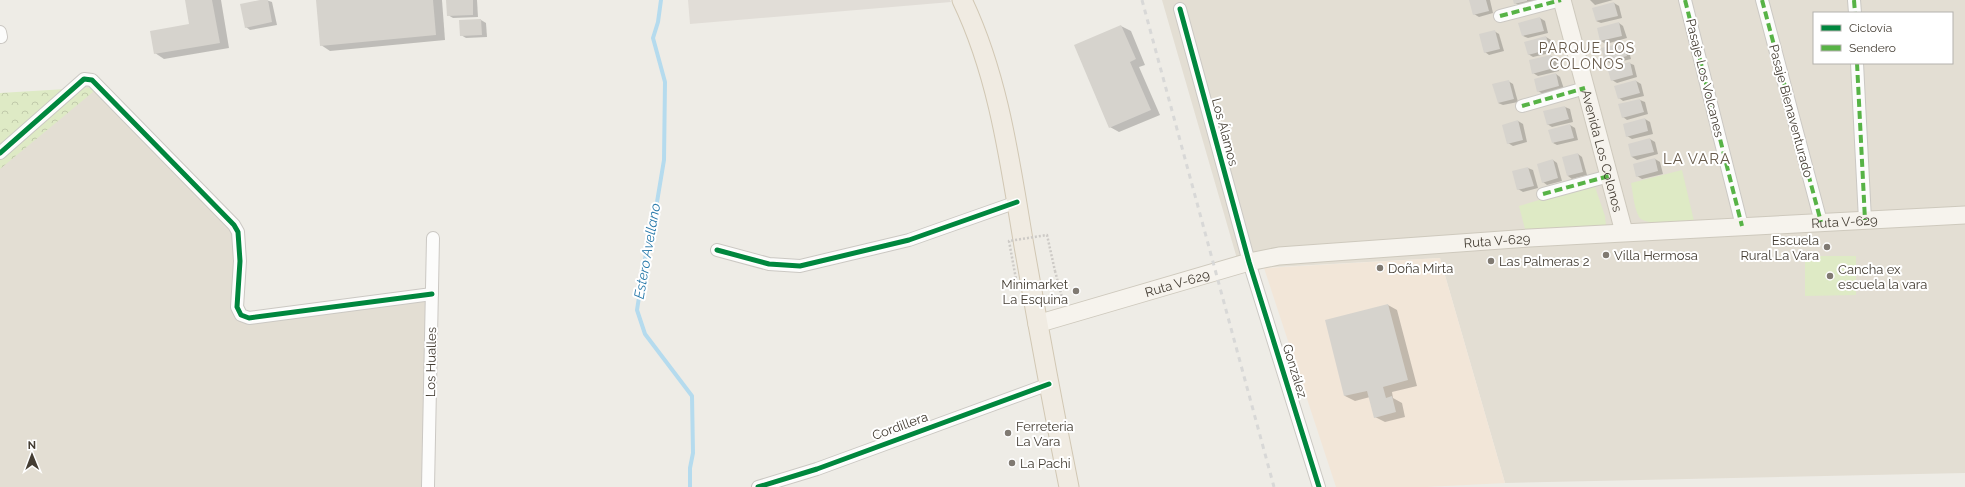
<svg xmlns="http://www.w3.org/2000/svg" width="1965" height="487" viewBox="0 0 1965 487" font-family="Raleway,sans-serif">
<style>
.residential{fill:#e3ded3;fill-rule:evenodd}
.commercial{fill:#f2e6d8}
.industrial{fill:#e1ddd7}
.forest{fill:url(#forest-crowns)}
.park{fill:#deeac5}
.shadow{fill:#0003}
.lines{fill:none;stroke-linecap:round;stroke-linejoin:round}
.stream{stroke:#b5dbee;stroke-width:4}
.building{fill:#d6d3cd}
.street-casing{stroke:#cbc8c3;stroke-width:14}
.secondary-casing{stroke:#cec9bd;stroke-width:19}
.primary-casing{stroke:#d1c7b3;stroke-width:21}
.path{stroke:#cdcac6;stroke-width:2.5;stroke-dasharray:2 2;stroke-linecap:butt}
.street{stroke:#fcfcfb;stroke-width:12}
.secondary{stroke:#f6f3ed;stroke-width:17}
.primary{stroke:#f0ebe2;stroke-width:19}
.rail{stroke:#d8d8d7;stroke-width:3;stroke-dasharray:5 5;stroke-linecap:butt}
.path-bridge{stroke:#cdcac6;stroke-width:2.5;stroke-dasharray:2 2;stroke-linecap:butt}
.quiet{stroke:#57b346;stroke-width:4;stroke-dasharray:8 4;stroke-linecap:butt}
.cycleway-casing{stroke:#fff;stroke-width:8}
.cycleway{stroke:#00873e;stroke-width:5}
.poi-dot{fill:#807a72;stroke:#fff;stroke-width:1.5}
.labels{text-anchor:middle;dominant-baseline:central;stroke-width:4;stroke-linejoin:round;paint-order:stroke}
.street-label{font-size:13px;fill:#443d33;stroke:#fff}
.poi-label{font-size:13px;fill:#443d33;stroke:#fff;text-anchor:start}
.neighbourhood-label{font-size:14px;letter-spacing:1px;fill:#675a4a;stroke:#fff}
.water-label{font-size:14px;font-style:italic;fill:#297aaa;stroke:#fff}
.quarter-label{font-size:15px;letter-spacing:1px;fill:#675a4a;stroke:#fff}
</style>
<defs>
<pattern id="forest-crowns" width="20" height="18" patternUnits="userSpaceOnUse"><rect width="20" height="18" fill="#deeac5"/><path d="M2 6a3 3 0 1 1 6 0M12 15a3 3 0 1 1 6 0" fill="none" stroke="#c0caaa"/></pattern>
</defs>
<rect width="100%" height="100%" fill="#eeece6"/>
<g class="residential">
<path d="M1162,0H1965V473L1505,483L1440,258L1240,269ZM1814,13H1952V63H1814Z"/>
<polygon points="84,79 234,225 241,314 432,294 428,487 0,487 0,153"/>
</g>
<polygon class="commercial" points="1440,258 1505,483 1426,487 1336,487 1264,268"/>
<polygon class="industrial" points="688,0 950,0 951,2 690,24"/>
<polygon class="forest" points="99,87 0,169 0,93"/>
<g class="park">
<path d="M1682,170L1694,221C1683,221 1645,227 1639,217C1634,208 1633,193 1631,183Z"/>
<polygon points="1590,185 1595,187 1605,216 1606,226 1604,227 1525,229 1519,206"/>
<polygon points="1805,256 1856,256 1856,295 1805,296"/>
</g>
<g class="shadow">
<polygon points="186,0 221,0 229,48 164,59 155,53 190,25"/>
<polygon points="266,0 272,2 277,25 250,30 246,27"/>
<polygon points="317,0 442,0 445,40 330,51 321,45"/>
<polygon points="447,0 477,0 478,17 453,18 448,15"/>
<polygon points="1470,0 1490,0 1493,13 1479,17 1474,14"/>
<polygon points="1514,0 1540,0 1520,6 1515,3"/>
<polygon points="1590,0 1613,0 1595,5"/>
<polygon points="1614,3 1619,6 1622,18 1601,23 1596,21"/>
<polygon points="1540,18 1545,21 1548,33 1528,38 1523,36"/>
<polygon points="481,20 486,23 487,37 466,38 461,35 460,21"/>
<polygon points="1619,23 1623,26 1627,38 1606,44 1601,41"/>
<polygon points="1121,26 1131,31 1145,65 1139,67 1160,115 1119,132 1110,127"/>
<polygon points="1494,31 1499,34 1504,51 1489,55 1485,52"/>
<polygon points="1546,37 1551,40 1554,52 1533,57 1528,54"/>
<polygon points="1623,44 1628,47 1631,59 1611,64 1606,61"/>
<polygon points="1551,56 1556,58 1559,71 1538,76 1533,73"/>
<polygon points="1629,63 1634,65 1637,77 1617,83 1612,80"/>
<polygon points="1556,74 1560,77 1564,89 1543,94 1538,91"/>
<polygon points="1508,81 1513,84 1518,102 1503,105 1498,103"/>
<polygon points="1636,81 1641,84 1644,96 1623,101 1619,98"/>
<polygon points="1640,100 1645,102 1648,114 1627,120 1623,117"/>
<polygon points="1565,107 1570,109 1573,122 1552,127 1547,124"/>
<polygon points="1645,119 1650,122 1653,134 1632,139 1627,136"/>
<polygon points="1518,121 1523,124 1527,142 1513,146 1508,143"/>
<polygon points="1570,125 1575,128 1578,140 1557,145 1553,143"/>
<polygon points="1650,139 1655,142 1658,154 1637,160 1632,157 1629,145"/>
<polygon points="1578,154 1582,157 1587,175 1572,179 1568,176"/>
<polygon points="1655,159 1660,162 1663,174 1642,179 1637,176"/>
<polygon points="1553,160 1557,163 1562,181 1547,185 1543,182"/>
<polygon points="1528,168 1533,170 1538,188 1523,192 1518,189 1514,172"/>
<polygon points="1388,305 1397,310 1417,386 1392,392 1393,398 1402,403 1405,417 1385,422 1375,417 1370,397 1355,401 1345,396 1326,321"/>
</g>
<g class="lines">
<polyline class="stream" points="661,0 658,22 653,38 665,82 664,160 656,208 649,234 637,310 645,334 692,396 693,453 690,468 690,487"/>
</g>
<g class="building">
<polygon points="185,0 212,0 220,43 154,54 150,31 189,24"/>
<polygon points="260,0 268,0 272,22 245,28 240,4"/>
<polygon points="316,0 433,0 436,35 320,46"/>
<polygon points="446,0 473,0 473,15 447,16"/>
<polygon points="1469,0 1486,0 1489,11 1473,15"/>
<polygon points="1513,0 1527,0 1527,1 1514,4"/>
<polygon points="1614,2 1618,16 1596,21 1592,8"/>
<polygon points="1540,17 1544,31 1522,36 1518,23"/>
<polygon points="481,19 482,35 460,36 459,20"/>
<polygon points="1619,22 1622,36 1600,41 1597,28"/>
<polygon points="1121,25 1136,59 1130,62 1151,110 1109,128 1074,45"/>
<polygon points="1495,30 1500,49 1484,53 1479,34"/>
<polygon points="1546,36 1550,49 1528,55 1524,42"/>
<polygon points="1623,43 1627,56 1605,62 1601,48"/>
<polygon points="1551,55 1554,68 1532,74 1529,60"/>
<polygon points="1630,62 1633,75 1611,81 1607,67"/>
<polygon points="1556,73 1559,86 1537,92 1534,79"/>
<polygon points="1509,80 1514,99 1498,103 1492,84"/>
<polygon points="1636,80 1640,93 1618,99 1614,86"/>
<polygon points="1640,99 1644,112 1622,118 1618,104"/>
<polygon points="1565,106 1569,119 1547,125 1543,111"/>
<polygon points="1645,118 1648,131 1626,137 1623,124"/>
<polygon points="1518,120 1523,140 1507,144 1502,125"/>
<polygon points="1570,124 1574,138 1552,143 1548,130"/>
<polygon points="1650,138 1654,152 1631,157 1628,144"/>
<polygon points="1578,153 1583,172 1567,176 1562,157"/>
<polygon points="1655,158 1658,171 1636,177 1633,164"/>
<polygon points="1553,159 1558,178 1542,183 1537,164"/>
<polygon points="1528,167 1534,186 1517,190 1512,171"/>
<polygon points="1388,304 1408,380 1383,387 1386,398 1392,396 1396,412 1374,418 1367,391 1344,396 1325,320"/>
</g>
<g class="lines">
<g class="street-casing">
<g id="street">
<polyline points="1685,0 1742,226"/>
<polyline points="1762,0 1821,222"/>
<polyline points="1854,0 1855,13"/>
<polyline points="1180,9 1249,262 1319,487"/>
<polyline points="1500,16 1561,0"/>
<polyline points="0,32 1,37"/>
<polyline points="1857,63 1865,220"/>
<polyline points="1522,106 1585,88"/>
<polyline points="0,153 84,79 92,80 234,225 238,232 240,261 237,307 241,315 249,318 432,294"/>
<polyline points="1543,194 1609,176"/>
<polyline points="717,250 769,264 800,266 909,240 1017,202"/>
<polyline points="428,487 433,238"/>
<polyline points="758,487 817,469 1049,384"/>
</g>
</g>
<g class="secondary-casing">
<g id="secondary">
<path id="s1" d="M1562,0L1624,232"/>
<path id="s2" d="M1037,324L1249,262L1279,256L1529,238L1965,215"/>
</g>
</g>
<g class="primary-casing">
<path id="primary" d="M962,0C999,77 1010,163 1024,246C1038,326 1053,407 1069,487"/>
</g>
<polyline class="path" points="1055,271 1063,301"/>
<use href="#street" class="street"/>
<use href="#secondary" class="secondary"/>
<use href="#primary" class="primary"/>
<polyline class="rail" points="1142,0 1274,487"/>
<polyline class="path-bridge" points="1018,290 1009,241 1047,235 1055,271"/>
<g class="quiet">
<polyline points="1685,0 1742,226"/>
<polyline points="1762,0 1821,222"/>
<polyline points="1854,0 1855,13"/>
<polyline points="1500,16 1561,0"/>
<polyline points="1857,63 1865,220"/>
<polyline points="1522,106 1585,88"/>
<polyline points="1543,194 1609,176"/>
</g>
<g class="cycleway-casing">
<g id="cycleway">
<polyline points="1180,9 1249,262 1319,487"/>
<polyline points="0,153 84,79 92,80 234,225 238,232 240,261 237,307 241,315 249,318 432,294"/>
<polyline points="717,250 769,264 800,266 909,240 1017,202"/>
<polyline points="758,487 817,469 1049,384"/>
</g>
</g>
<use href="#cycleway" class="cycleway"/>
</g>
<g class="poi-dot">
<circle cx="1827" cy="247" r="4"/>
<circle cx="1606" cy="255" r="4"/>
<circle cx="1491" cy="261" r="4"/>
<circle cx="1380" cy="268" r="4"/>
<circle cx="1830" cy="276" r="4"/>
<circle cx="1076" cy="291" r="4"/>
<circle cx="1008" cy="433" r="4"/>
<circle cx="1012" cy="463" r="4"/>
</g>
<g class="labels">
<g class="street-label">
<text transform="translate(1705 78) rotate(76)">Pasaje Los Volcanes</text>
<text transform="translate(1791 111) rotate(75)">Pasaje Bienaventurado</text>
<text transform="translate(1225 132) rotate(75)">Los Álamos</text>
<text stroke="none"><textPath href="#s1" startOffset="156">Avenida Los Colonos</textPath></text>
<text stroke="none"><textPath href="#s2" startOffset="818">Ruta V-629</textPath></text>
<text stroke="none"><textPath href="#s2" startOffset="470">Ruta V-629</textPath></text>
<text stroke="none"><textPath href="#s2" startOffset="146">Ruta V-629</textPath></text>
<text transform="translate(431 362) rotate(-89)">Los Hualles</text>
<text transform="translate(1295 371) rotate(73)">González</text>
<text transform="translate(900 426) rotate(-20)">Cordillera</text>
</g>
<g class="poi-label">
<text x="1819" y="240" text-anchor="end">Escuela<tspan x="1819" dy="15">Rural La Vara</tspan></text>
<text x="1614" y="255">Villa Hermosa</text>
<text x="1499" y="261">Las Palmeras 2</text>
<text x="1388" y="268">Doña Mirta</text>
<text x="1838" y="269">Cancha ex<tspan x="1838" dy="15">escuela la vara</tspan></text>
<text x="1068" y="284" text-anchor="end">Minimarket<tspan x="1068" dy="15">La Esquina</tspan></text>
<text x="1016" y="426">Ferreteria<tspan x="1016" dy="15">La Vara</tspan></text>
<text x="1020" y="463">La Pachi</text>
</g>
<g class="neighbourhood-label">
<text x="1587" y="48">PARQUE LOS<tspan x="1587" dy="16">COLONOS</tspan></text>
</g>
<g class="water-label">
<text transform="translate(647 251) rotate(-80)">Estero Avellano</text>
</g>
<g class="quarter-label">
<text x="1697" y="159">LA VARA</text>
</g>
</g>
<rect x="1813" y="12" width="140" height="52" fill="#ffffff" stroke="#b4b1ad"/>
<rect x="1821" y="25" width="20" height="6" fill="#00873e" stroke="#b4b1ad"/>
<text x="1849" y="32" font-size="12" fill="#443d33">Ciclovía</text>
<rect x="1821" y="45" width="20" height="6" fill="#57b346" stroke="#b4b1ad"/>
<text x="1849" y="52" font-size="12" fill="#443d33">Sendero</text>
<g transform="translate(32 455) rotate(359)" stroke="#ffffff" stroke-width="3" paint-order="stroke">
<path d="M0-3L7 15L0 10L-7 15Z" fill="#443d33"/>
<text y="-6" font-size="11" font-weight="bold" text-anchor="middle" fill="#443d33">N</text>
</g>
</svg>
